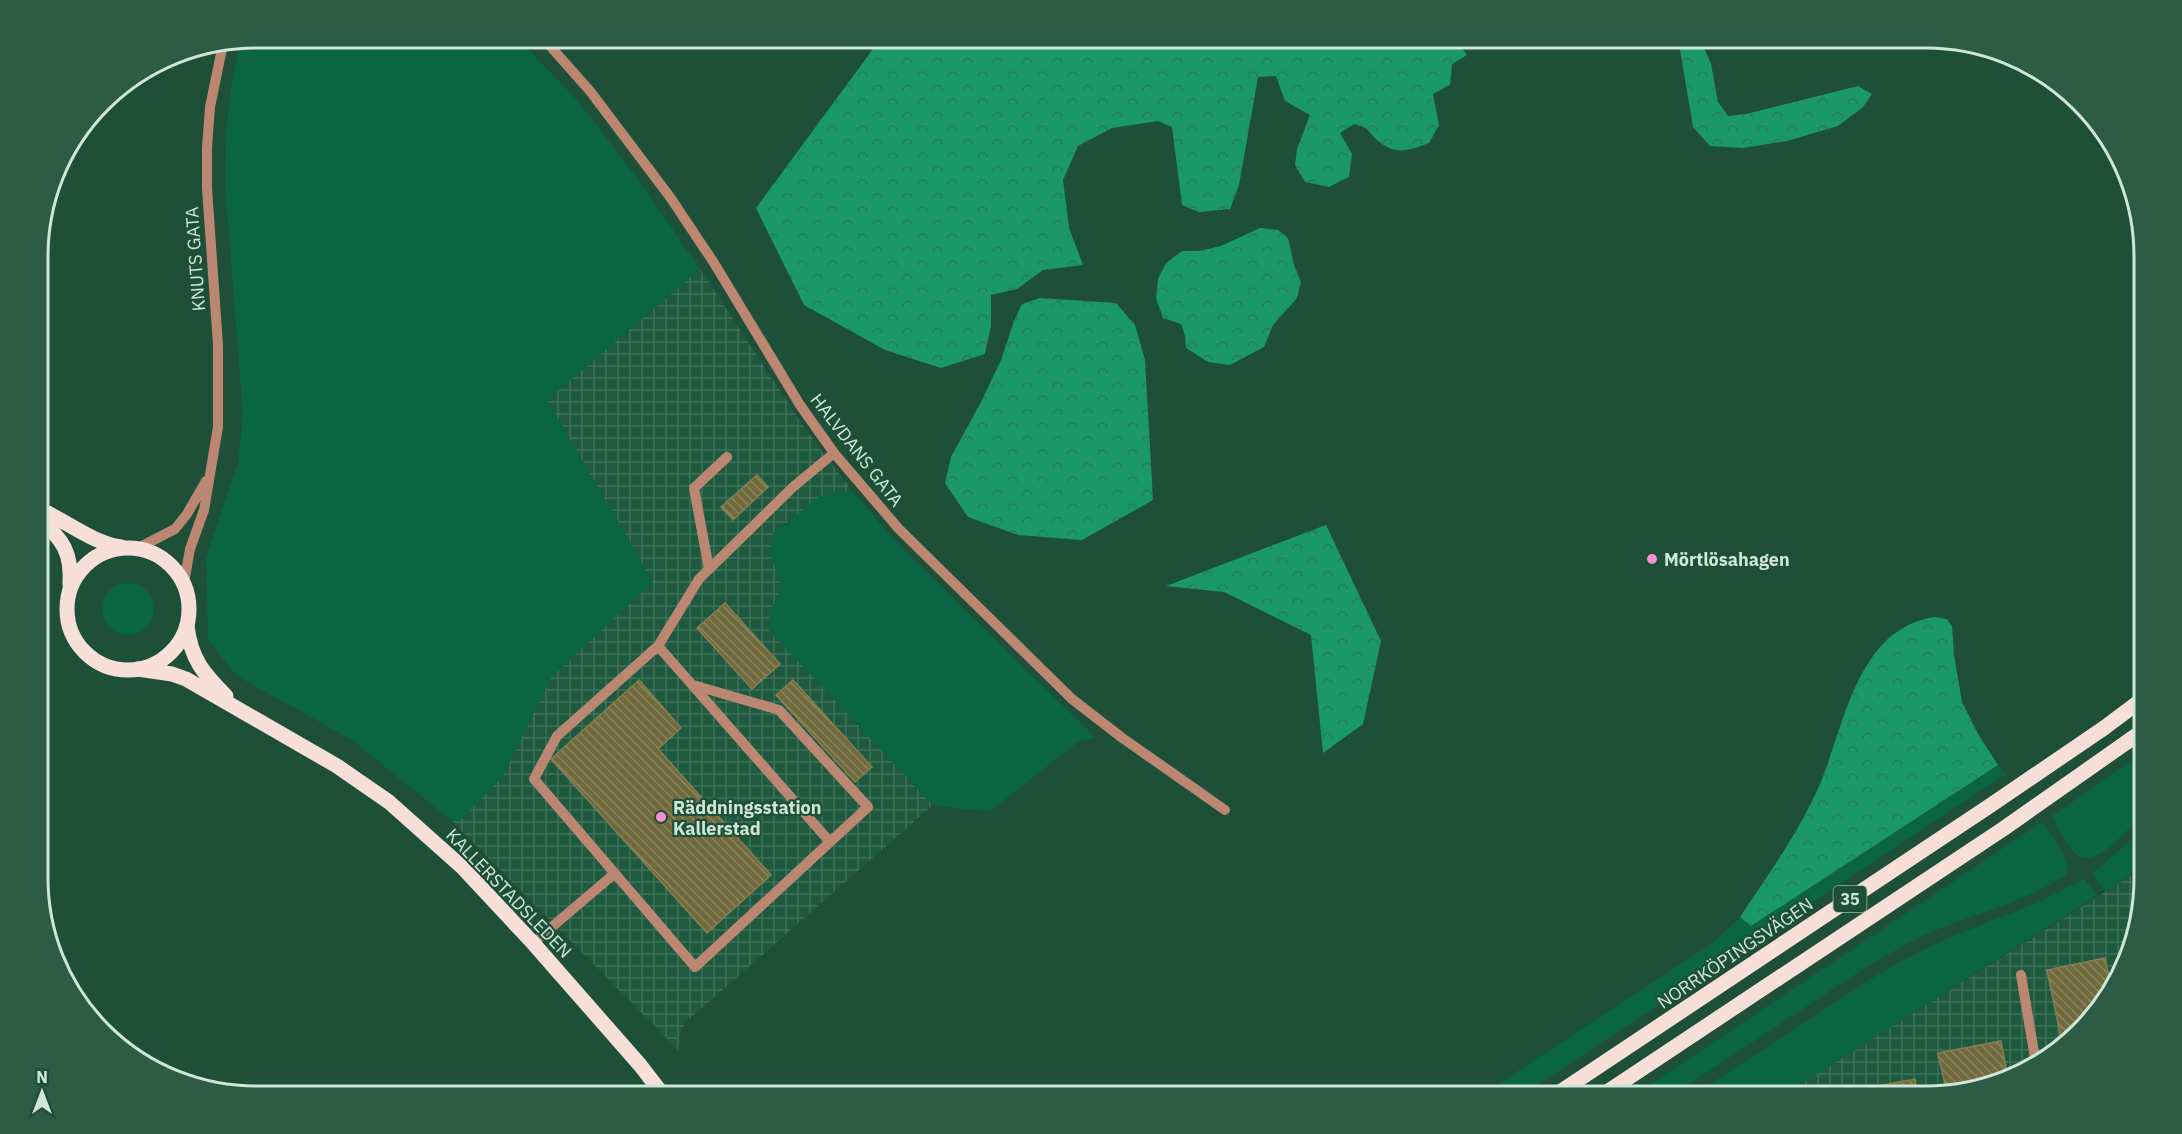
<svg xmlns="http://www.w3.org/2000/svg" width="2182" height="1134" viewBox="0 0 2182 1134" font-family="'IBM Plex Sans',sans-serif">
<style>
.industrial{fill:url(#industrial-grid)}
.green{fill:#0b6443}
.forest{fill:url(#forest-crowns)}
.building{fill:url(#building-back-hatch);stroke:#857f50;stroke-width:1.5}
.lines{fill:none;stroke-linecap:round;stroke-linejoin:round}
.minor{stroke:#bb8773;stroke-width:10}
.major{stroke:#f5dfd7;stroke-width:15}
.poi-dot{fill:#f591d2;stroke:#1e4f39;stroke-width:2}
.labels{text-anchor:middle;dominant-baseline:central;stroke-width:4.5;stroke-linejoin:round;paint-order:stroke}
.shield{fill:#1e4f39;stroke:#99b9a9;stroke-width:1.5}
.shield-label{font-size:16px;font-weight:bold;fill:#cee7d9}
.street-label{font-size:18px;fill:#cee7d9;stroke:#1e4f39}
.poi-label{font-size:18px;font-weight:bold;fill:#cee7d9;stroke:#1e4f39;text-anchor:start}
.rim{fill:none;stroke:#cee7d9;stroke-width:3}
</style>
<defs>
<pattern id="industrial-grid" width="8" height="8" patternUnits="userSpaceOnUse" patternTransform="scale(1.5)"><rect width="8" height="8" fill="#1f5a40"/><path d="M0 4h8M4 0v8" fill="none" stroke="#3e725b"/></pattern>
<pattern id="forest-crowns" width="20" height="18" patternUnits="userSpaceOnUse" patternTransform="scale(1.5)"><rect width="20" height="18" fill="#1a9869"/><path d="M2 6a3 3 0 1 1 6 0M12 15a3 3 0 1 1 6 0" fill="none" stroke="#277b5b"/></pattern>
<pattern id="building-back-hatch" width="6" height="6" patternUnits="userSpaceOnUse" patternTransform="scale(1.5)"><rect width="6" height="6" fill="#706a3c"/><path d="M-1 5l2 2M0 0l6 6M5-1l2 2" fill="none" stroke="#8a8661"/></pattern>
</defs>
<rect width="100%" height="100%" fill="#1e4f39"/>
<g class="industrial">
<polygon points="700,269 806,430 853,492 836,492 779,576 782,587 770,611 769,630 933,805 686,1022 680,1032 678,1050 452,821 462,819 503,776 551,677 653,582 547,400"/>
<polygon points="2144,865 2144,879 2122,975 2047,1060 1940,1096 1782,1096 2135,873"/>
</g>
<g class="green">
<polygon points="256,38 518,38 577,100 641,183 700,269 547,400 653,582 551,677 503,776 462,819 452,821 352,740 237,676 208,640 206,558 238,463 243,415 225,185 226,132 231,88 240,45 242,40"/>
<polygon points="836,492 853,492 894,540 1096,738 1078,742 989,812 933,805 769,630 770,611 782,587 770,554 773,533 819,497"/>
<circle cx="128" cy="609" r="26"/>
<path d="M2144,751V812C2131,825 2095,873 2075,853C2065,843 2059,828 2051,817Z"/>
<polygon points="1998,765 2006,774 1521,1096 1480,1096 1714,942 1740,917 1751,926"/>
<path d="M2042,822C2053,838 2069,854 2067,874C2030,900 1980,913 1938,929C1914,939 1891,953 1868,966L1671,1096H1633Z"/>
<polygon points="2144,828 2144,865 2105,892 2092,874"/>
<polygon points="2084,879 2098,895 1782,1096 1692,1096 1872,978 1915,954 1958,934 2037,903"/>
</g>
<g class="forest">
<path d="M891,38H1445C1452,46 1461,44 1467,55L1452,64L1450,85L1433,94L1439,125L1429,143C1407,151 1395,156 1376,139C1367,130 1368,127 1354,124L1340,133L1352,154L1349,177L1329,187L1305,182L1295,165L1297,149L1310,115L1285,101L1276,76L1258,77L1239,185L1230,209L1199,212L1182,205L1172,127L1158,121L1112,128L1078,146L1063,180L1069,228L1083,265L1043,270L1017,289L991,295V326L985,354L941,368L885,350L804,305L756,208L873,49Z"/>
<polygon points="1678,38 1700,38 1711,64 1718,102 1728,116 1746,114 1858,86 1872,94 1863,107 1838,126 1787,141 1743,148 1710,146 1693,127"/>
<polygon points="1260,228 1278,230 1288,238 1294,265 1301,282 1297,298 1273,325 1264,347 1230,365 1208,362 1186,348 1185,336 1181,324 1163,318 1156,298 1158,279 1166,263 1182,251 1199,251 1221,246"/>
<polygon points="1040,298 1116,303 1135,325 1145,360 1153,500 1082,540 1018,535 968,517 945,483 951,457 981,402 1001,360 1014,321 1022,304"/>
<polygon points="1326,525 1381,641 1363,724 1323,753 1311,635 1224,592 1166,586"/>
<path d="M1935,617L1947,619L1952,626L1954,655L1962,702L1978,734L1998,765L1751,926L1740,917C1769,874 1799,832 1820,784C1845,725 1857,628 1935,617Z"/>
</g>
<g class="building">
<polygon points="757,475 768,487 733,520 721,507"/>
<polygon points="725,603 780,664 752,689 697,628"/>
<polygon points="639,680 681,728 658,749 771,875 707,933 551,759"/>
<polygon points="793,680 872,767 855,782 776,695"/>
<polygon points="2105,958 2111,987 2062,1043 2047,970"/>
<polygon points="2001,1041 2007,1073 1947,1094 1938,1053"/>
<polygon points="1915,1079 1918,1096 1878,1096 1876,1086"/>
</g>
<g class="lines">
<g class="minor">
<polyline points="543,38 590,91 670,197 714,263 800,405 834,453 899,529 1072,699 1121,737 1225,810"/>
<polyline points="138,548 175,529 187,514 206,481"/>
<polyline points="709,569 694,488 727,457"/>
<polyline points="184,583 190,549 204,510 218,427 218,345 207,188 207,148 210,107 223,44"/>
<polyline points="658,646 830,842 695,967 534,779 557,736 658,646 699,579 793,487 834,453"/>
<polyline points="693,685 779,710 868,807 830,842"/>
<polyline points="533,943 614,874"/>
<polyline points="2021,975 2036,1064"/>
</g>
<g class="major">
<path d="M39,509C67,521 90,542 121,547"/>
<path d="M39,519C63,539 72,553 70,585"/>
<circle cx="128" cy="609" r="61"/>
<path d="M187,626C191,659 203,673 226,696"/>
<polyline points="138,669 172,674 186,679 337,766 389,802 462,867 533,943 640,1065 664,1096"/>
<polyline points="1554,1096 1991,805 2104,728 2144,698"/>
<polyline points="1601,1096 2003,829 2144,730"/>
</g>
</g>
<g class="poi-dot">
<circle cx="1652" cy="559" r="6"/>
<circle cx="661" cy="817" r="6"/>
</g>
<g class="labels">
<rect class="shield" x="1833.5" y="886" width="33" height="26" rx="4.5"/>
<g class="shield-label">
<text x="1850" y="899">35</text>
</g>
<g class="street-label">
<text transform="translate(195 259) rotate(-94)">KNUTS GATA</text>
<text transform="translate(857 450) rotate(52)">HALVDANS GATA</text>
<text transform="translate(509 893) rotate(46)">KALLERSTADSLEDEN</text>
<text transform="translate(1735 953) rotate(-34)">NORRKÖPINGSVÄGEN</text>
</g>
<g class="poi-label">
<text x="1664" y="559">Mörtlösahagen</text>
<text x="673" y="807">Räddningsstation<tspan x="673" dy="21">Kallerstad</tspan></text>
</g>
</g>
<path d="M0 0H2182V1134H0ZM256 48H1926A208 208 0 0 1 2134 256V878A208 208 0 0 1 1926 1086H256A208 208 0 0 1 48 878V256A208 208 0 0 1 256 48Z" fill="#2c5b46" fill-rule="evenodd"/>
<path class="rim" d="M256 48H1926A208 208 0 0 1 2134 256V878A208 208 0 0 1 1926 1086H256A208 208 0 0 1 48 878V256A208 208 0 0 1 256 48Z"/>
<g transform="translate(42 1092)" stroke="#1e4f39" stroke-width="4.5" paint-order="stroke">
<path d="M0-4.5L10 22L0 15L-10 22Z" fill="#cee7d9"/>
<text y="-9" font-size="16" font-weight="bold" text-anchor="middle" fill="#cee7d9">N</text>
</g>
</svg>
